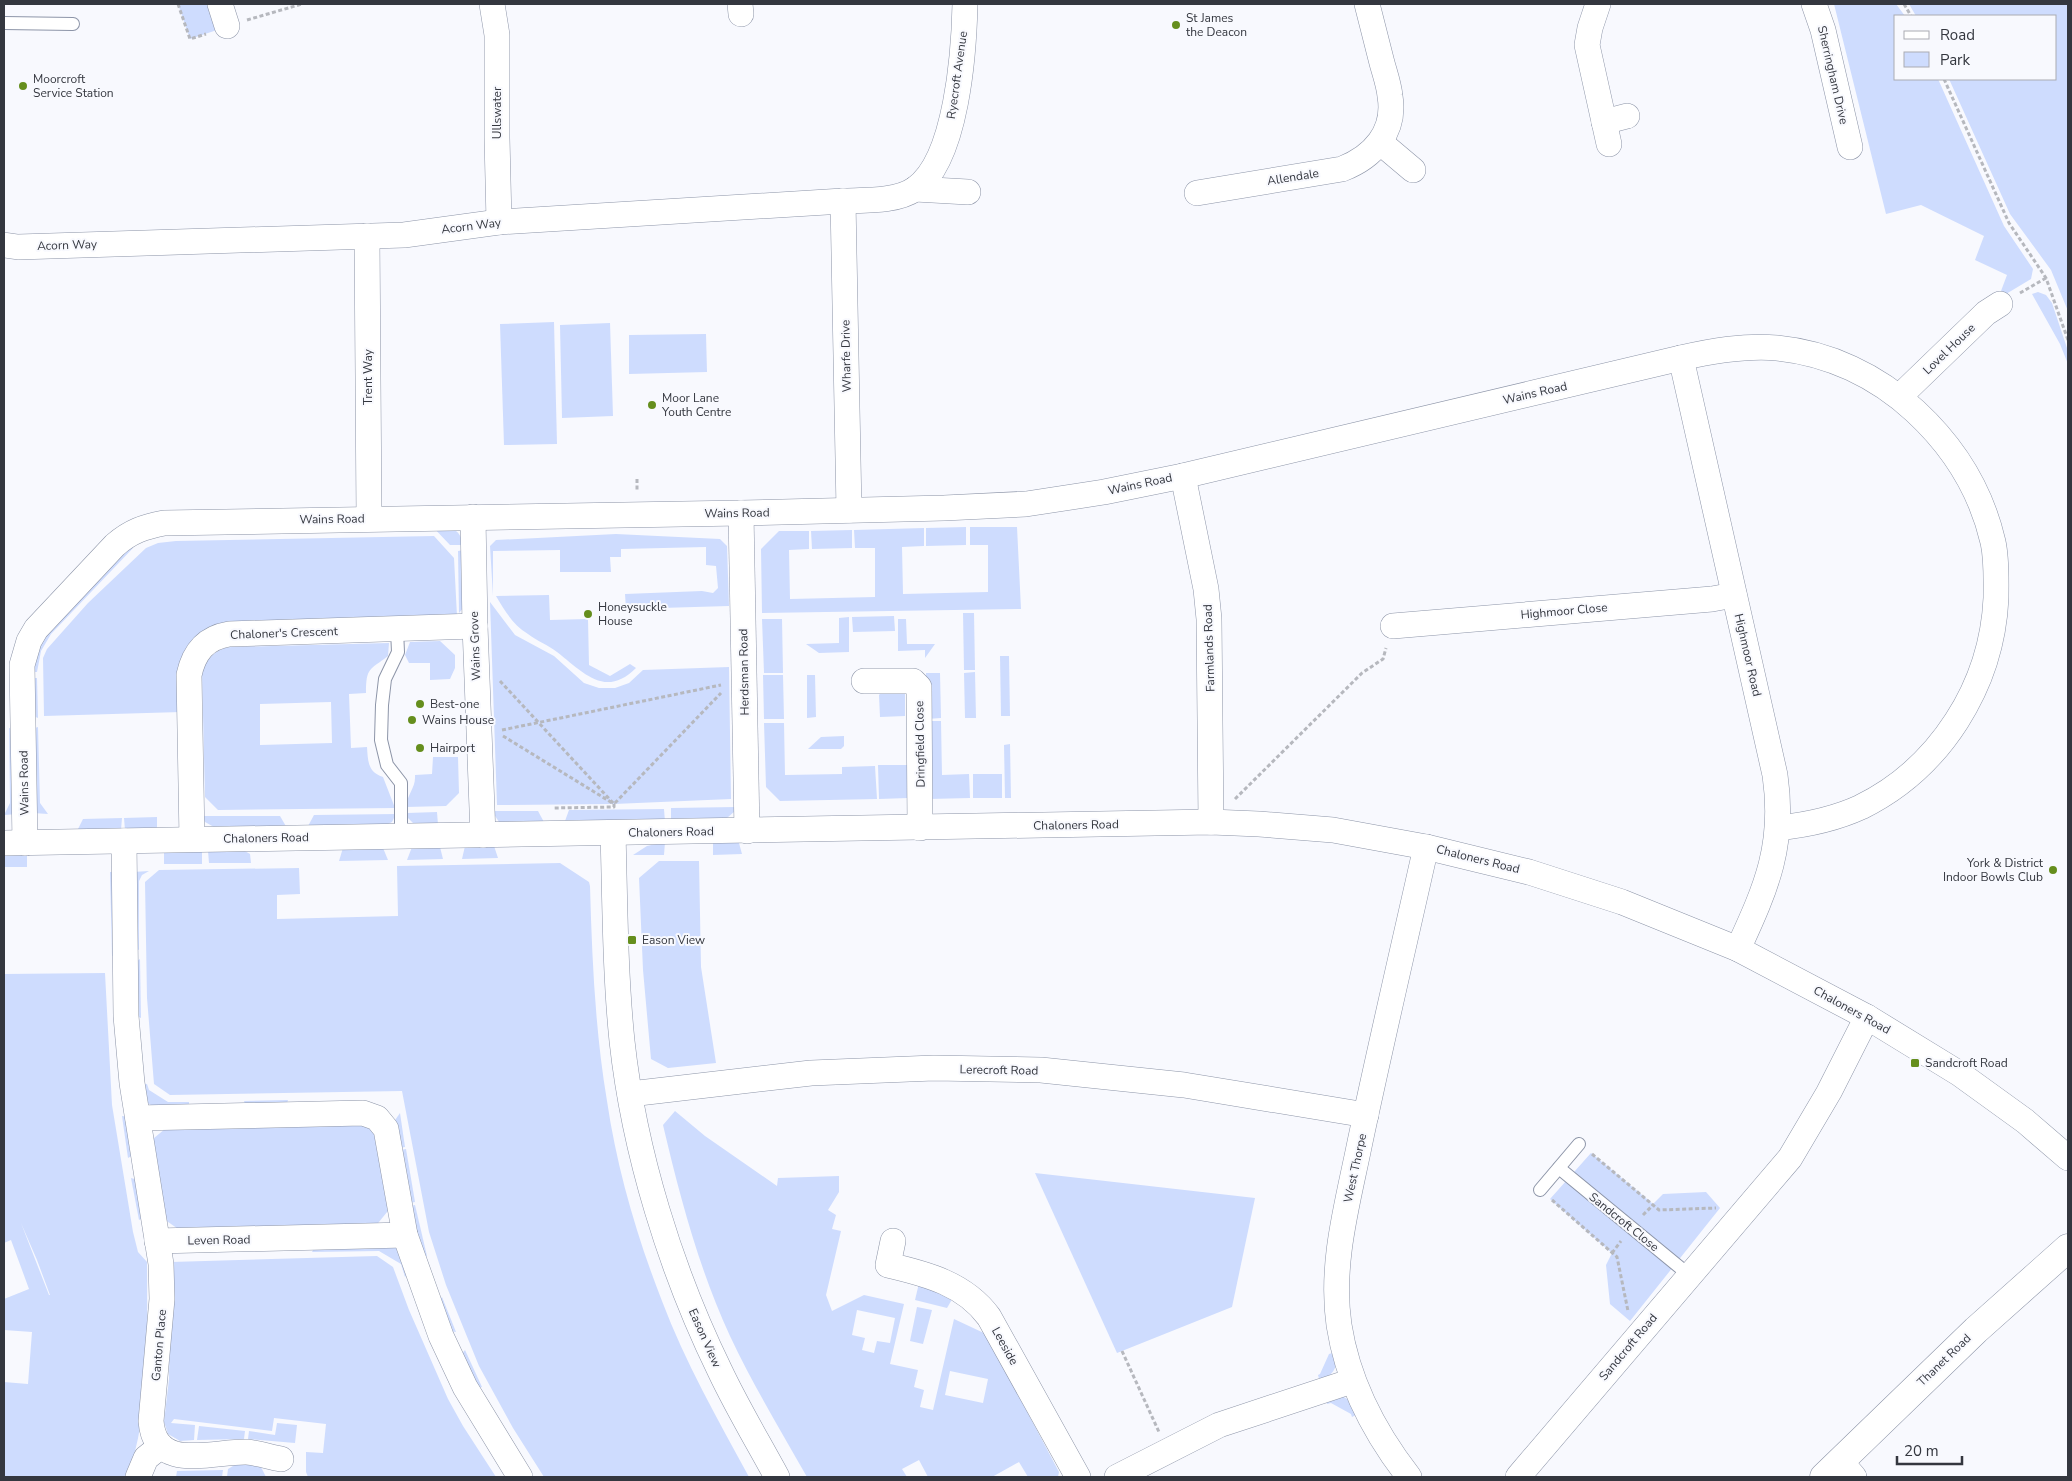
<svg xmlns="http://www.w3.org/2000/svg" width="2072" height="1481" viewBox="0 0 2072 1481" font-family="'Nunito Sans',sans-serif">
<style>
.green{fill:#cedcfe;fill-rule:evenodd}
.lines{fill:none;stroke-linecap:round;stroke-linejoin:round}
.service-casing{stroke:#8d95a8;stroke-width:14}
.minor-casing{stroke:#8d95a8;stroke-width:26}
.tertiary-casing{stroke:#8d95a8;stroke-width:29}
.path{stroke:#b6b8be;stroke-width:3;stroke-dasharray:4 2.5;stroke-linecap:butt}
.service{stroke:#fff;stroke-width:12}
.minor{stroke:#fff;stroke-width:25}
.tertiary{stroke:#fff;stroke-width:28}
.poi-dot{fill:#658e1d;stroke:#f8f9fe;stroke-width:2}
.labels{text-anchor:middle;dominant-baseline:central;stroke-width:4;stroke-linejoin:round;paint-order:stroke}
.poi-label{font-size:12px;fill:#34373f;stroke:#f8f9fe;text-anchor:start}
.street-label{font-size:12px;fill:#34373f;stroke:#f8f9fe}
</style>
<rect width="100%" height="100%" fill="#f8f9fe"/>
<g class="green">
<polygon points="178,4 209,4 217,30 190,39"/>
<polygon points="1834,4 1896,4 1905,16 1896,16 1896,79 1938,79 2004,226 2033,269 2031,279 2006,294 2001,291 2007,275 1975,260 1984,236 1921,205 1886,214"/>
<polygon points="1909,4 2068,4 2068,311 2051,270 2010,214 1949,79 2056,79 2056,16 1916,16"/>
<polygon points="2038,292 2046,295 2052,303 2068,351 2068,364 2060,344 2032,294"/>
<polygon points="554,322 557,444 504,445 500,324"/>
<polygon points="610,323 613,416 562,418 560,325"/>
<polygon points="706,334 707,372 629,374 629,335"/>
<path d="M431,525C449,528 458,525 464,545H450Z"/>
<polygon points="966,527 966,545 926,546 926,528"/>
<polygon points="970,527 1017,527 1021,609 762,613 761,549 779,531 809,531 809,549 789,550 790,599 875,597 875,548 855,548 854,530 924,528 924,546 902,547 903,594 988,592 988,545 970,545"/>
<polygon points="852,530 852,548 812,549 811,531"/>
<polygon points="616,534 720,539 727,546 729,606 626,609 625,594 702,591 713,593 718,588 716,566 706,565 706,547 621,549 621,557 610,557 611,572 560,572 560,550 493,551 493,596 490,546 496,540"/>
<polygon points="434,536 454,558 457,616 215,629 181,712 44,716 43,658 47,649 88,603 146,548 158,543 176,541"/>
<polygon points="126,546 133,548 51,634 41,651 37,672 31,672 36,647"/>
<polygon points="464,550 464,607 459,613 458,551"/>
<path d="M549,595L550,620L588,619L589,665L610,676L630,664L636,668C605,699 583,672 557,652C548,645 537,641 528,634C513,625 505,611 496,596Z"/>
<polygon points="490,602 515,635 554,656 584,683 599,688 615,688 629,683 643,670 729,667 731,799 614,804 497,805"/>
<polygon points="963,613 974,613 975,670 964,670"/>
<polygon points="894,616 895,631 853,632 852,617"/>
<polygon points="849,617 849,652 819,653 806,644 839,643 839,618"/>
<polygon points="762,619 782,619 783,673 764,673"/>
<polygon points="898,619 906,619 907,644 935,644 925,658 925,650 898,651"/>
<polygon points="440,641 455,655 455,668 450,679 430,680 430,663 409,663 405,655 410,642"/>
<path d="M389,643L388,656C370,670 366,667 366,693L349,694L351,748L367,747C368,762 368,772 383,777L395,808L218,810L205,797L202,673C206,659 215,649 231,647ZM331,702L332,743L260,745V704Z"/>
<polygon points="1000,656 1009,656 1010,716 1001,716"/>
<polygon points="975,672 976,718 965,718 964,673"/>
<polygon points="926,673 940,673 941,718 927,719"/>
<polygon points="763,675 783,675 784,719 764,719"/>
<polygon points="807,675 815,675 816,717 807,718"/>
<polygon points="31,678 37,678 38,718 31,715"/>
<polygon points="885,688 905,692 905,716 880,717 879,695"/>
<polygon points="927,721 941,721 942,775 969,774 970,798 929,799"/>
<polygon points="764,723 784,723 785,775 842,774 842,767 875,766 877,799 780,801 766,787"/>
<polygon points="38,727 40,803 48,814 33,813 32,729"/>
<polygon points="9,728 15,729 18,814 4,815 10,803"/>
<polygon points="844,736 844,746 841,749 808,749 821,737"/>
<polygon points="1010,744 1011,798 1005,798 1004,745"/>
<path d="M433,757H458L459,793L446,806L406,807C407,794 416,788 415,775L432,774Z"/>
<polygon points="878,765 907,765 908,798 879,799"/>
<rect x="973" y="774" width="29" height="24"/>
<polygon points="736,807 735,811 727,818 671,822 671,808"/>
<polygon points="664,809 665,822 566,824 565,821 569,810"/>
<polygon points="492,811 538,811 545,824 505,824 499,822"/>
<polygon points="437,812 438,825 413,823 407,817 407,813"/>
<polygon points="396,814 392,822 384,826 307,828 314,815"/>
<polygon points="202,816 280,816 287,828 214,827 205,822"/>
<polygon points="157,817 157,830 125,830 124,818"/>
<polygon points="122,818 121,830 77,831 83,819"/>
<polygon points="665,842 664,855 633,855 647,846"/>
<polygon points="713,843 739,843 742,854 713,855"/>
<polygon points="465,846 494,846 498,858 462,859"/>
<polygon points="412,847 440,847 443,859 407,860"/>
<polygon points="343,848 383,848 388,860 339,861"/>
<polygon points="243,850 250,854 251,863 209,863 208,851"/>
<polygon points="202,851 202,864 164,864 164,852"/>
<polygon points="27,854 27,867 4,867 4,855"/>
<polygon points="659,861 699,861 701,967 716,1063 668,1068 651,1059 643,970 639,878"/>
<path d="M560,863L589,882L590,886C592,958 595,1029 607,1101C617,1169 637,1237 662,1301C685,1362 718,1420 749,1477H544L513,1428L479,1366L446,1285L429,1232L402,1091L170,1095L154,1084L147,998L145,882L159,870L299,868L300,894L277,895V919L398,916L397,866Z"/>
<polygon points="149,871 142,875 139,881 139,950 133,947 133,872"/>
<polygon points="110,872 116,872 118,954 112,956"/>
<polygon points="140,959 141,1018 134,1015 134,963"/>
<path d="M105,973L112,1105L133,1232L138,1252L147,1262C147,1330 151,1414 127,1477H4V1382L28,1384L32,1332L4,1330V1299L29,1289L11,1240L4,1243V974ZM21,1223L37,1260L50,1295H49Z"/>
<polygon points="147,1084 149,1090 168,1102 189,1102 189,1108 151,1105 146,1102 141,1085"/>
<polygon points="288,1100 286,1106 246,1106 244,1101"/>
<path d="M675,1111L705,1136L777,1186L778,1178L839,1176V1192L828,1210L836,1215L832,1229L841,1231L826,1295L832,1311L864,1295L904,1304L890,1364L918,1370L914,1387L924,1390L920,1407L933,1410L954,1319L986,1334L1059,1472L1058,1477H1028L1019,1462L992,1477H928L919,1460L902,1469L907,1477H807C781,1431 753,1385 730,1336C699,1269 680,1197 663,1125ZM857,1310L895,1318L890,1343L877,1341L874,1353L862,1350L865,1338L852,1335ZM950,1371L988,1379L983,1403L945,1395Z"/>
<polygon points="400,1113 405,1147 399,1148 393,1123"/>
<polygon points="122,1116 129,1117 133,1155 128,1158"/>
<polygon points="360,1122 381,1137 392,1206 374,1228 181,1231 161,1217 148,1143 171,1124"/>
<polygon points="406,1149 415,1202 410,1203 400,1150"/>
<polygon points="1591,1153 1653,1204 1663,1194 1706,1192 1720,1208 1630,1321 1610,1304 1606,1265 1612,1253 1550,1199"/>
<polygon points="1035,1173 1255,1198 1232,1307 1117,1353"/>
<polygon points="131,1178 138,1180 144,1217 139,1220"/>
<polygon points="415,1205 427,1256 422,1257 410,1206"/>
<polygon points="389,1245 398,1248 410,1273 405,1277 401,1264 379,1251 312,1252 315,1246"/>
<polygon points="377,1256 393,1267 409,1310 448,1399 463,1426 496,1477 308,1477 306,1472 306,1452 323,1453 326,1424 274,1418 272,1431 174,1419 171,1423 195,1425 194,1440 180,1441 168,1434 164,1422 169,1379 171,1262"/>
<polygon points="920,1279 954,1296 947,1308 915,1300"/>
<polygon points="442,1297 456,1332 449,1331 437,1302"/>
<polygon points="917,1307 932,1310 923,1344 910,1341"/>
<polygon points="465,1350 482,1387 476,1388 460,1356"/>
<path d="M1336,1352C1339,1368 1333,1374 1320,1382L1318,1375L1320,1374L1329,1354Z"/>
<polygon points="1340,1395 1351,1401 1358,1414 1352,1417 1351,1414 1331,1403 1327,1404 1325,1397"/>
<polygon points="277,1423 297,1425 295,1443 248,1439 249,1431 275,1435"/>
<polygon points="199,1426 245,1431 244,1439 197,1440"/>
<polygon points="238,1463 259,1463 266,1477 227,1477 228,1469"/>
<polygon points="223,1470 222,1477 176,1477 177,1471"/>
</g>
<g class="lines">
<g class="service-casing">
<g id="service">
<polyline points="4,23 73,24"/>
<polyline points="397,630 398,652 385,679 382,705 381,740 387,765 401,783 401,836"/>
<polyline points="1559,1168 1689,1275"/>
<polyline points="1540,1190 1579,1144"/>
</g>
</g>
<g class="minor-casing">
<g id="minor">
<polyline points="220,4 227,26"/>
<polyline points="492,4 497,35 497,138 499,222"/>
<polyline points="740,4 741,14"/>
<polyline points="1598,4 1590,28 1587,45 1609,144"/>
<polyline points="1814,4 1823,30 1850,147"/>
<polyline points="1604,122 1627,116"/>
<polyline points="1381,143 1413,170"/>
<polyline points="915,189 968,192"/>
<path d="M1197,193L1342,169C1373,157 1396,132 1390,96C1389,85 1385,74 1382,63C1377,43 1372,24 1367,4"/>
<polyline points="843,201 849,510"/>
<polyline points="367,236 369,518"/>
<path d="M4,245L18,247L404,235L499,222L843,201C865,200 896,202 915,189C957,160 964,51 965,4"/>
<path d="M1681,358L1775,775C1785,845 1767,886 1738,949"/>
<polyline points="1900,396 1986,313 2000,304"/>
<polyline points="1183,476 1206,589 1209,619 1211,822"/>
<polyline points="741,513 747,831"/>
<polyline points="473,517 475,626 483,835"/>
<polyline points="1393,626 1712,599 1734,595"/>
<polyline points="864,681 913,681 919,687 920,828"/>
<path d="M613,833C615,903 615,973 622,1041C634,1152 671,1271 720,1371C737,1407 758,1442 777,1477"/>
<path d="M192,839L189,675C194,652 205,638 229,634L475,626"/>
<path d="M124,841L126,1016L132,1083L161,1264L162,1299L151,1421C155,1473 212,1451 247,1452C258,1453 270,1457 281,1459"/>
<polyline points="4,843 1211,822 1259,824 1333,830 1426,847 1529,872 1622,902 1738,949 1867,1017 1960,1074 2025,1121 2068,1158"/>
<path d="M25,843L22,665L29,641L36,629L115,545C131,531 144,527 164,523L741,513L944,508L1026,504L1104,492L1183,476L1681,358C1712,351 1745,345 1777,348C1829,353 1877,376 1915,411C1954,447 1981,490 1993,542C1997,560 1996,580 1996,598C1992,686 1940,768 1861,807C1835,819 1806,825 1778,828"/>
<polyline points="630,1094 811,1073 934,1068 1041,1070 1184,1085 1366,1115"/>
<polyline points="138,1118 363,1113 377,1118 386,1129 405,1235 441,1336 465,1387 520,1477"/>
<polyline points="157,1241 405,1235"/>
<path d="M893,1241L888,1265C927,1274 965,1284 989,1317L1078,1477"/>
<polyline points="1840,1461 1854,1477"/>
<polyline points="138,1477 146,1458 161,1446"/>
<polyline points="1117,1477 1219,1425 1352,1381"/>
<path d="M1409,1477C1374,1432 1348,1383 1339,1325C1330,1263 1348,1202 1360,1142C1381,1043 1404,945 1426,847"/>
<polyline points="1518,1477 1790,1158 1829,1092 1867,1017"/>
</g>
</g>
<g class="tertiary-casing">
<polyline id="tertiary" points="1824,1477 1976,1330 2068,1248"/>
</g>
<g class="path">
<polyline points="178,4 190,39 206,34"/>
<polyline points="1904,4 1911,16"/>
<polyline points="247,20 302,4"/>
<polyline points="1944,79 2009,223 2046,278 2068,340"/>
<polyline points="2020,293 2046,278"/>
<polyline points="637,479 637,492"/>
<polyline points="500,681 614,804 721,693"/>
<polyline points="502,730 721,685"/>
<polyline points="503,736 614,804 614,807 553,808"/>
<polyline points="1235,799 1362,673 1383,659 1386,648"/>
<polyline points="1592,1154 1659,1210 1716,1208"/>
<polyline points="1552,1200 1617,1257 1628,1311"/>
<polyline points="1643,1215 1653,1205"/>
<polyline points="1612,1253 1621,1241"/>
<polyline points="1122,1351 1159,1432"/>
</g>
<use href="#service" class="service"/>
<use href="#minor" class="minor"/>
<use href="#tertiary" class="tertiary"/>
</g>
<g class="poi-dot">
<circle cx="1176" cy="25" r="5"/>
<circle cx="23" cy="86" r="5"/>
<circle cx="652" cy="405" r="5"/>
<circle cx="588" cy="614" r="5"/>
<circle cx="420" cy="704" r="5"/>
<circle cx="412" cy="720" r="5"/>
<circle cx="420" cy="748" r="5"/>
<circle cx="2053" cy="870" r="5"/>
<rect x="627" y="935" width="10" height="10" rx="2.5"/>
<rect x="1910" y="1058" width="10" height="10" rx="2.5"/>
</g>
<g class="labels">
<g class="poi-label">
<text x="1186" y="18">St James<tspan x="1186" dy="14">the Deacon</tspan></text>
<text x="33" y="79">Moorcroft<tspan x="33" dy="14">Service Station</tspan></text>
<text x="662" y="398">Moor Lane<tspan x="662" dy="14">Youth Centre</tspan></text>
<text x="598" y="607">Honeysuckle<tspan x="598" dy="14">House</tspan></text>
<text x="430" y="704">Best-one</text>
<text x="422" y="720">Wains House</text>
<text x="430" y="748">Hairport</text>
<text x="2043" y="863" text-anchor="end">York &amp; District<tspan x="2043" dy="14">Indoor Bowls Club</tspan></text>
<text x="642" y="940">Eason View</text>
<text x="1925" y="1063">Sandcroft Road</text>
</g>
<g class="street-label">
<text transform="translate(957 75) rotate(-82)">Ryecroft Avenue</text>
<text transform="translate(1833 75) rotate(77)">Sherringham Drive</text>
<text transform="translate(497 113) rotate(-90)">Ullswater</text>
<text transform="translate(1293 177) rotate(-9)">Allendale</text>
<text transform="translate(471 226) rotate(-7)">Acorn Way</text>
<text transform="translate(67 245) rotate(-2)">Acorn Way</text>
<text transform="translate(1949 349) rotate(-44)">Lovel House</text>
<text transform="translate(846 356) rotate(-91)">Wharfe Drive</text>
<text transform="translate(368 377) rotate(-90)">Trent Way</text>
<text transform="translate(1535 393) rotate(-13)">Wains Road</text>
<text transform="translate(1140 484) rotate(-12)">Wains Road</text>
<text transform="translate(737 513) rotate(-1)">Wains Road</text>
<text transform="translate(332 519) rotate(-1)">Wains Road</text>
<text transform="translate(1564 611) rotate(-5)">Highmoor Close</text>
<text transform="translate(284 633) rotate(-2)">Chaloner's Crescent</text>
<text transform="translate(475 646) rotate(-92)">Wains Grove</text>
<text transform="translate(1209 648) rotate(-92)">Farmlands Road</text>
<text transform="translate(1748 655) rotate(77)">Highmoor Road</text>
<text transform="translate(744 672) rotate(-91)">Herdsman Road</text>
<text transform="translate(920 744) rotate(-91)">Dringfield Close</text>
<text transform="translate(24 783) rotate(-91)">Wains Road</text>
<text transform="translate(1076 825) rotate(-1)">Chaloners Road</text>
<text transform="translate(671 832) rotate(-1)">Chaloners Road</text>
<text transform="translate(266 838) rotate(-1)">Chaloners Road</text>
<text transform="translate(1478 859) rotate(14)">Chaloners Road</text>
<text transform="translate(1852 1010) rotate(29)">Chaloners Road</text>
<text transform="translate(999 1070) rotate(1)">Lerecroft Road</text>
<text transform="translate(1355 1168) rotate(-78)">West Thorpe</text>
<text transform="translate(1624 1222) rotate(39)">Sandcroft Close</text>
<text transform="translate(219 1240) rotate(-1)">Leven Road</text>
<text transform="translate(705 1338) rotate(66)">Eason View</text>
<text transform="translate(159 1345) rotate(-85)">Ganton Place</text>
<text transform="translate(1005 1346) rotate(61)">Leeside</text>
<text transform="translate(1628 1347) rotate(-50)">Sandcroft Road</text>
<text transform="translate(1944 1360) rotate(-44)">Thanet Road</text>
</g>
</g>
<rect width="2072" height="1481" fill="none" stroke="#34373f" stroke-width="10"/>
<rect x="1894" y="15" width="162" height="65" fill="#f8f9fe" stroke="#aaabb2"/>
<rect x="1904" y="31" width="25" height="8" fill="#ffffff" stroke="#aaabb2"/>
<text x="1940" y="40" font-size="15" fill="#34373f">Road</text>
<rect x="1904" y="52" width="25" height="15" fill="#cedcfe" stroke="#aaabb2"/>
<text x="1940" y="65" font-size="15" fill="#34373f">Park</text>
<path d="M1897 1456v8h65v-8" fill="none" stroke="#34373f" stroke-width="2.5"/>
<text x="1904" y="1456" font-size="15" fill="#34373f" stroke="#f8f9fe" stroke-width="4" paint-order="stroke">20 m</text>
</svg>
